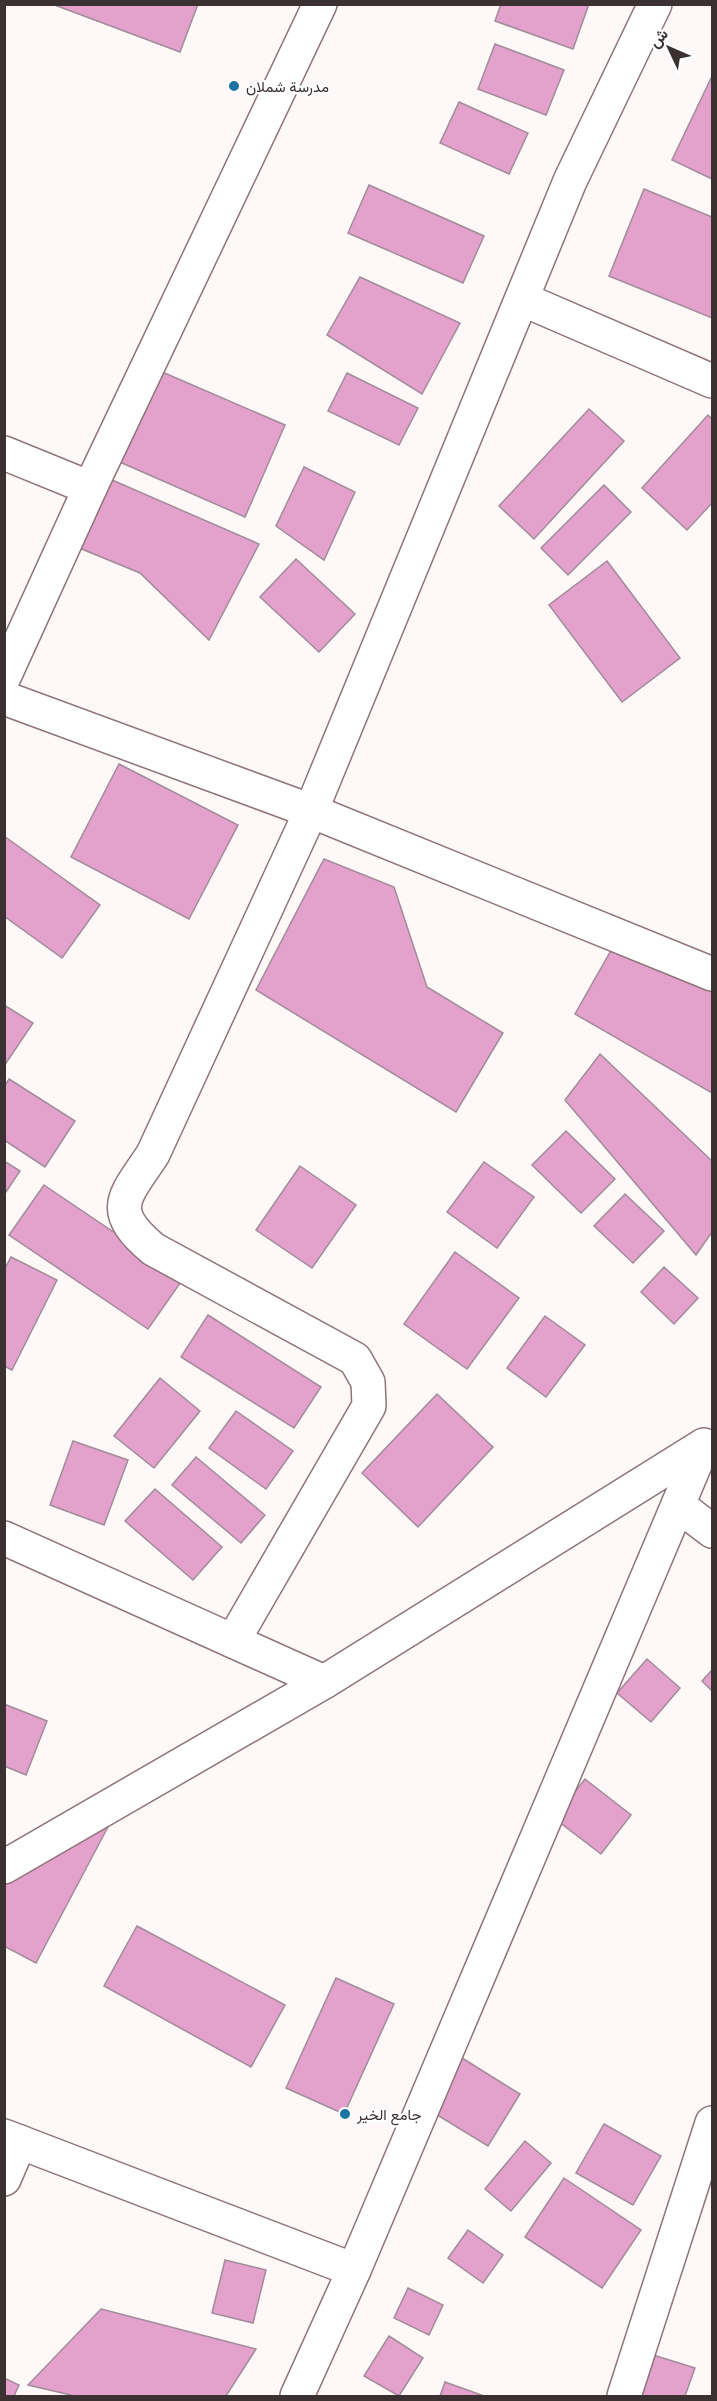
<svg xmlns="http://www.w3.org/2000/svg" width="717" height="2401" viewBox="0 0 717 2401" font-family="'Golos Text',Vazirmatn,sans-serif">
<style>
.building{fill:#e4a1cc;stroke:#a18c99;stroke-width:1.5}
.lines{fill:none;stroke-linecap:round;stroke-linejoin:round}
.minor-casing{stroke:#8d757a;stroke-width:36}
.minor{stroke:#fff;stroke-width:33}
.poi-dot{fill:#1c72a2;stroke:#fff;stroke-width:2}
.labels{text-anchor:middle;dominant-baseline:central;stroke-width:4.5;stroke-linejoin:round;paint-order:stroke}
.poi-label{font-size:15px;fill:#3b3032;stroke:#fff;text-anchor:start}
</style>
<rect width="100%" height="100%" fill="#fef8f9"/>
<g class="building">
<polygon points="52,4 198,4 180,52"/>
<polygon points="501,4 589,4 573,49 495,21"/>
<polygon points="495,44 564,70 546,115 478,89"/>
<polygon points="712,76 712,179 672,160"/>
<polygon points="459,102 528,133 509,174 440,143"/>
<polygon points="369,185 484,236 463,283 348,233"/>
<polygon points="644,189 712,217 712,318 609,276"/>
<polygon points="360,277 460,323 422,394 327,335"/>
<polygon points="153,368 285,425 245,517 113,459"/>
<polygon points="347,373 418,408 399,445 328,411"/>
<polygon points="589,409 624,441 534,539 499,506"/>
<polygon points="708,415 712,419 712,503 687,530 642,488"/>
<polygon points="304,467 355,492 324,560 276,526"/>
<polygon points="103,476 259,544 209,640 140,573 72,545"/>
<polygon points="604,485 631,512 568,575 541,548"/>
<polygon points="296,559 355,614 319,652 260,597"/>
<polygon points="607,561 680,658 622,702 549,605"/>
<polygon points="119,764 238,825 189,919 71,857"/>
<polygon points="4,836 100,905 62,958 4,916"/>
<polygon points="324,859 394,887 427,987 503,1033 456,1112 256,990"/>
<polygon points="622,931 712,983 712,1093 575,1014"/>
<polygon points="4,1005 33,1023 4,1066"/>
<polygon points="600,1054 712,1161 712,1232 696,1255 565,1100"/>
<polygon points="9,1079 75,1121 45,1167 4,1140 4,1087"/>
<polygon points="566,1131 615,1179 581,1213 532,1165"/>
<polygon points="4,1161 20,1171 4,1195"/>
<polygon points="484,1162 534,1197 497,1248 447,1212"/>
<polygon points="300,1166 356,1205 312,1268 256,1230"/>
<polygon points="44,1185 183,1279 148,1329 9,1235"/>
<polygon points="625,1194 664,1231 633,1263 594,1226"/>
<polygon points="455,1252 519,1298 467,1369 404,1324"/>
<polygon points="11,1257 57,1280 12,1370 4,1366 4,1270"/>
<polygon points="664,1267 698,1298 674,1324 641,1292"/>
<polygon points="208,1315 321,1387 294,1428 181,1357"/>
<polygon points="545,1316 585,1345 546,1397 507,1368"/>
<polygon points="160,1378 200,1411 154,1468 114,1436"/>
<polygon points="437,1394 493,1447 418,1527 362,1473"/>
<polygon points="236,1411 293,1451 266,1489 209,1448"/>
<polygon points="73,1441 128,1460 104,1525 50,1505"/>
<polygon points="196,1457 265,1515 241,1543 172,1485"/>
<polygon points="155,1489 222,1547 193,1580 125,1521"/>
<polygon points="647,1659 680,1688 651,1722 617,1693"/>
<polygon points="712,1670 712,1691 702,1681"/>
<polygon points="4,1704 47,1721 26,1775 4,1766"/>
<polygon points="585,1779 631,1815 601,1854 554,1818"/>
<polygon points="109,1825 36,1963 4,1946 4,1874"/>
<polygon points="137,1926 285,2005 251,2067 104,1986"/>
<polygon points="336,1978 394,2004 344,2114 286,2088"/>
<polygon points="462,2058 520,2094 488,2146 429,2110"/>
<polygon points="604,2124 661,2156 633,2205 576,2173"/>
<polygon points="525,2141 551,2163 511,2211 485,2189"/>
<polygon points="564,2178 641,2230 602,2288 525,2237"/>
<polygon points="468,2230 503,2255 483,2283 448,2258"/>
<polygon points="225,2260 266,2270 253,2323 212,2313"/>
<polygon points="408,2288 443,2305 429,2335 394,2318"/>
<polygon points="101,2309 256,2349 226,2396 75,2396 28,2385"/>
<polygon points="389,2336 423,2358 399,2396 364,2376"/>
<polygon points="650,2354 695,2368 685,2396 635,2396"/>
<polygon points="4,2378 19,2385 14,2396 4,2396"/>
<polygon points="445,2382 484,2396 440,2396"/>
</g>
<g class="lines">
<g class="minor-casing">
<g id="minor">
<polyline points="522,299 712,381"/>
<polyline points="4,453 90,488"/>
<polyline points="4,677 90,488 320,4"/>
<polyline points="4,698 311,811 712,974"/>
<polyline points="678,1505 712,1531"/>
<polyline points="4,1538 324,1682"/>
<path d="M233,1641L369,1406L368,1382L355,1359L153,1249C106,1209 125,1197 153,1154L311,811L570,181L655,4"/>
<polyline points="4,1867 324,1682 704,1445"/>
<polyline points="4,2136 354,2270"/>
<polyline points="4,2179 20,2142"/>
<polyline points="297,2396 354,2270 702,1448"/>
<polyline points="624,2396 712,2123"/>
</g>
</g>
<use href="#minor" class="minor"/>
</g>
<g class="poi-dot">
<circle cx="234" cy="86" r="6"/>
<circle cx="345" cy="2114" r="6"/>
</g>
<g class="labels">
<g class="poi-label">
<text x="246" y="86">مدرسة شملان</text>
<text x="357" y="2114">جامع الخير</text>
</g>
</g>
<rect width="717" height="2401" fill="none" stroke="#3b3032" stroke-width="12"/>
<g transform="translate(669 48) rotate(314)" stroke="#ffffff" stroke-width="4.5" paint-order="stroke">
<path d="M0-4.5L10 22L0 15L-10 22Z" fill="#3b3032"/>
<text y="-9" font-size="16" font-weight="bold" text-anchor="middle" fill="#3b3032">ش</text>
</g>
</svg>
